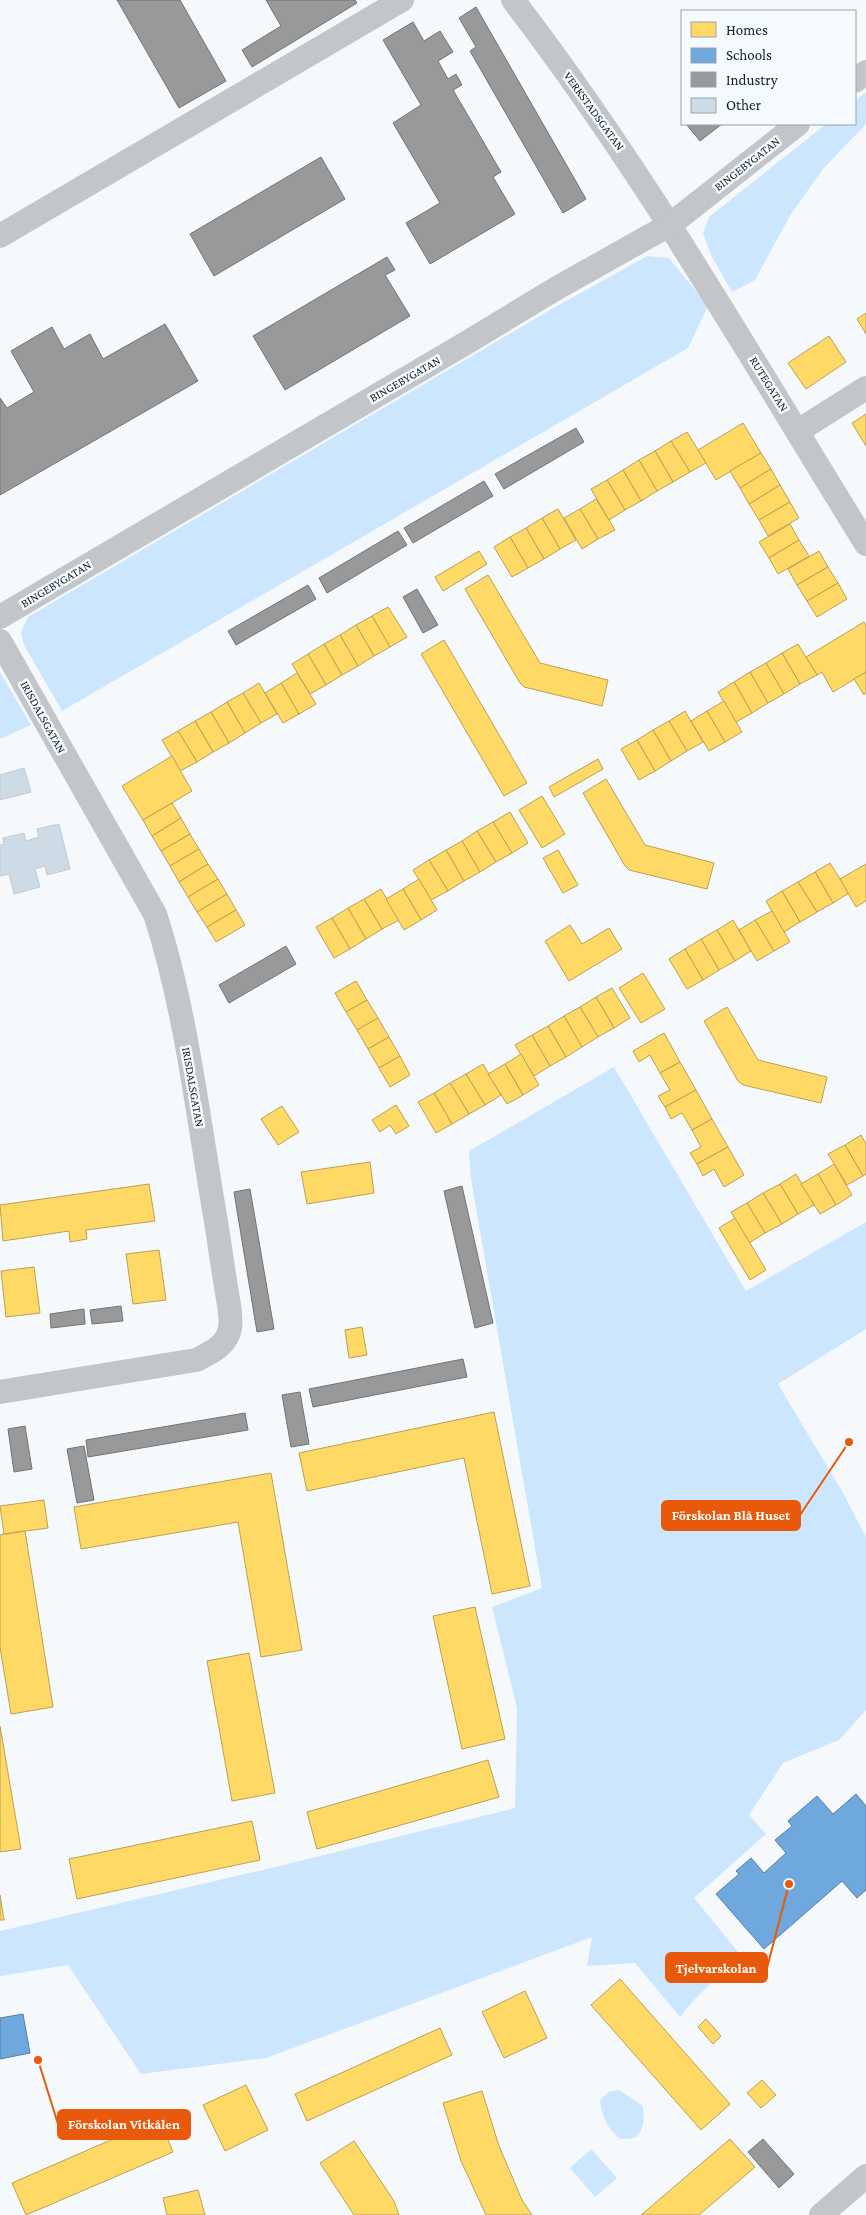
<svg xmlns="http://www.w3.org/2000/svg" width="866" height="2215" viewBox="0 0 866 2215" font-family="'Crimson Pro',serif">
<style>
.green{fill:#cce6fd}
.homes{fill:#ffd966;stroke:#b9a153}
.schools{fill:#6fa8dc;stroke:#547fa6}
.industry{fill:#999;stroke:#717477}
.building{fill:#cddbe6;stroke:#c3cacf}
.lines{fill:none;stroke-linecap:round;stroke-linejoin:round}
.minor{stroke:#c2c6c9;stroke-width:24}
.labels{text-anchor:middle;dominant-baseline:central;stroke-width:5;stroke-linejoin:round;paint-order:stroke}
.street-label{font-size:12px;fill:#151e27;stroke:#f4fafe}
.leader{fill:none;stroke:#e8590c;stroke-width:2}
.callout-dot{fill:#e8590c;stroke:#f4fafe;stroke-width:2}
.callout{fill:#e8590c;stroke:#e8590c;stroke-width:2}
.callout-label{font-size:14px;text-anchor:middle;font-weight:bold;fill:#fff}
</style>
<rect width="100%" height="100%" fill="#f6f9fc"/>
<g class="green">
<polygon points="866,92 866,124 823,169 791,214 755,280 732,292 712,257 703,233 709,217 826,124 855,124 855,101"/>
<polygon points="647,256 669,258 708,306 688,348 62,711 24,645 21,633 28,617 550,310"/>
<polygon points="0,672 31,725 0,739"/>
<path d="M614,1067L746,1291L866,1222V1329L778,1384L842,1491L866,1537V1710L839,1740L783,1763L749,1815L766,1834L694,1898L739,1953C721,1976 698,1993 680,2017L635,1963L587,1966L592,1937L266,2058L141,2074L68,1965L0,1976V1931L263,1870L515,1808L517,1708L492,1607L542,1588L471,1179L469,1151Z"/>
<path d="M619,2090L643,2106C644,2119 645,2129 635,2138L620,2139C607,2128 602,2117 600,2100L608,2092Z"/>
<polygon points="591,2149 617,2178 595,2197 570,2168"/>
</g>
<g class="homes">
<polygon points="866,313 866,334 857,319"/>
<polygon points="829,336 846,362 806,389 788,363"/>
<polygon points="866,414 866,446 852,423"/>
<polygon points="743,423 761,453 716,480 698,450"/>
<polygon points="687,432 706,463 690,472 671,441"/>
<polygon points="671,441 690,472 673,482 655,451"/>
<polygon points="655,451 673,482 657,491 639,460"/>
<polygon points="761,453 771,469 740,488 730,471"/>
<polygon points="639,460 657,491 641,501 623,470"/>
<polygon points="771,469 780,485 749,504 740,488"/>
<polygon points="623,470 641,501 625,510 607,480"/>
<polygon points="607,480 625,510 609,520 591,489"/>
<polygon points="780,485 790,502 759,520 749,504"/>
<polygon points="596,499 615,530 598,539 580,509"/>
<polygon points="790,502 799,518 768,536 759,520"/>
<polygon points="558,509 576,540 560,549 542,518"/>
<polygon points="580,509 598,539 582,549 564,518"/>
<polygon points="542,518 560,549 544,559 526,528"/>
<polygon points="790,524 799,540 769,558 759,542"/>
<polygon points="526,528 544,559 528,568 510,537"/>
<polygon points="510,537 528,568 512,577 494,547"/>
<polygon points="799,540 809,556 778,574 769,558"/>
<polygon points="479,551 487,564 443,591 435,577"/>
<polygon points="819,551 828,567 797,585 788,569"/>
<polygon points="828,567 838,583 807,601 797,585"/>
<polygon points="488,575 540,663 608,680 602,706 524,687 520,683 465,589"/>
<polygon points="838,583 847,599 817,617 807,601"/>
<polygon points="388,607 407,637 390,647 372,616"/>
<polygon points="372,616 390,647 374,656 356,625"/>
<polygon points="864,622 866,626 866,672 833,692 822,672 817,675 806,657"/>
<polygon points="356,625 374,656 358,666 340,635"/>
<polygon points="340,635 358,666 342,675 324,644"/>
<polygon points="444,640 527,783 504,796 421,654"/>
<polygon points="324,644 342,675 326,685 308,654"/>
<polygon points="798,644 817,675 800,684 782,653"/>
<polygon points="782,653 800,684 784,694 766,663"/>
<polygon points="308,654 326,685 310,694 292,664"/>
<polygon points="766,663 784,694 768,703 750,672"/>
<polygon points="750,672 768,703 752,713 734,682"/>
<polygon points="866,672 866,693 864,695 854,679"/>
<polygon points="297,673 316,704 299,714 281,683"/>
<polygon points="734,682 752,713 736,722 718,692"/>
<polygon points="259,683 277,714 261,723 243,693"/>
<polygon points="281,683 299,714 283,723 265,693"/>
<polygon points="243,693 261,723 245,733 227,702"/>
<polygon points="724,701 742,732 725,742 707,711"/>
<polygon points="227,702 245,733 229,743 211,712"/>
<polygon points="685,711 703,742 687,751 669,721"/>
<polygon points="707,711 725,742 709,751 691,721"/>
<polygon points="211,712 229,743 213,752 195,721"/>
<polygon points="195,721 213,752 197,762 178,731"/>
<polygon points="669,721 687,751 671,761 653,730"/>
<polygon points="653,730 671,761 655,771 637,740"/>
<polygon points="178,731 197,762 180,771 162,740"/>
<polygon points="637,740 655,771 639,780 621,749"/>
<polygon points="172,756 192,791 143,820 122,786"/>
<polygon points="598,759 603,769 554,797 549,787"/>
<polygon points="606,779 645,845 714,863 707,889 629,870 625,866 583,793"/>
<polygon points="542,796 565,834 542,848 519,810"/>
<polygon points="172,803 181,818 152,836 143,820"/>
<polygon points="510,812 528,843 512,853 493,822"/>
<polygon points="181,818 190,834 161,851 152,836"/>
<polygon points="493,822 512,853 496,862 477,831"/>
<polygon points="477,831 496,862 480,872 462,841"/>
<polygon points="190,834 199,849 170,866 161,851"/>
<polygon points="462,841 480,872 464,881 446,850"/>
<polygon points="199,849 208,864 179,882 170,866"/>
<polygon points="446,850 464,881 448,891 429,860"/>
<polygon points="558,850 578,885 563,893 543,858"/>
<polygon points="429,860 448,891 431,900 413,870"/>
<polygon points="830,863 849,893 833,903 815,872"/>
<polygon points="208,864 218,879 188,897 179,882"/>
<polygon points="866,864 866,901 856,907 840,879"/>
<polygon points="815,872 833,903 817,912 798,882"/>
<polygon points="218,879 227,894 197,912 188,897"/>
<polygon points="419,879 437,910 421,920 403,889"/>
<polygon points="798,882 817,912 800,922 782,891"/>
<polygon points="381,889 399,920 382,929 364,899"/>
<polygon points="403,889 421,920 404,930 386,899"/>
<polygon points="782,891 800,922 784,932 766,901"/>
<polygon points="227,894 236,910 207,927 197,912"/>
<polygon points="364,899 382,929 366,939 348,908"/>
<polygon points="348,908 366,939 350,949 332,918"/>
<polygon points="236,910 245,925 216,942 207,927"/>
<polygon points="772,911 790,942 774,951 755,920"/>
<polygon points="332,918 350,949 334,958 316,927"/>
<polygon points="733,920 751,951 735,961 717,930"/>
<polygon points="755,920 774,951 757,961 739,930"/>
<polygon points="570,925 582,944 609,928 622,949 569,981 545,941"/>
<polygon points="717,930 735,961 719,970 701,939"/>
<polygon points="701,939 719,970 703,980 685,949"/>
<polygon points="685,949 703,980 687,989 669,959"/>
<polygon points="643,973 665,1009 641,1023 619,988"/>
<polygon points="356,981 367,1000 346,1012 335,993"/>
<polygon points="612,988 630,1018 614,1028 596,997"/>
<polygon points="596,997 614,1028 598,1037 580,1007"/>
<polygon points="367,1000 378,1018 357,1030 346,1012"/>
<polygon points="580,1007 598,1037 582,1047 564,1016"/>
<polygon points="727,1007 758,1060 827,1077 821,1103 743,1085 738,1081 704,1021"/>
<polygon points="564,1016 582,1047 566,1057 548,1026"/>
<polygon points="378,1018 389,1037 368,1049 357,1030"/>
<polygon points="548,1026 566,1057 550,1066 532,1035"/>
<polygon points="664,1033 680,1062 660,1073 650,1055 639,1062 633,1051"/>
<polygon points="532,1035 550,1066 534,1076 515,1045"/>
<polygon points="389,1037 400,1056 379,1068 368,1049"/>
<polygon points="521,1054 539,1085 523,1095 505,1064"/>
<polygon points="400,1056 410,1075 390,1087 379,1068"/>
<polygon points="680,1062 696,1090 665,1107 658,1096 670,1090 660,1073"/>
<polygon points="483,1064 501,1095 485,1105 466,1074"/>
<polygon points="505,1064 523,1095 507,1104 488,1074"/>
<polygon points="466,1074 485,1105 469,1114 450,1083"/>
<polygon points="450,1083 469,1114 452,1124 434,1093"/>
<polygon points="696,1090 712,1119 692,1130 682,1113 671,1119 665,1107"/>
<polygon points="434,1093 452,1124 436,1133 418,1102"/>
<polygon points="396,1105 409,1126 396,1134 390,1125 380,1132 372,1120"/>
<polygon points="282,1106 299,1132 278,1145 261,1119"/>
<polygon points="712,1119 728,1147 697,1164 690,1153 701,1147 692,1130"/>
<polygon points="861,1135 866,1144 866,1174 863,1176 845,1145"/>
<polygon points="845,1145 863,1176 847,1185 828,1154"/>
<polygon points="728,1147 744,1175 724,1187 714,1169 703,1176 697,1164"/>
<polygon points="370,1162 374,1193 307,1204 301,1172"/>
<polygon points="834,1164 852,1195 836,1205 818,1174"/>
<polygon points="796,1174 814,1205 798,1214 780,1184"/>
<polygon points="818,1174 836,1205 820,1214 801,1184"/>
<polygon points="149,1184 155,1221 86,1230 87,1239 70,1242 69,1231 3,1241 0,1205"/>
<polygon points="780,1184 798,1214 782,1224 763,1193"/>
<polygon points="763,1193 782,1224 765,1233 747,1203"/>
<polygon points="747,1203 765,1233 749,1243 731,1212"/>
<polygon points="735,1218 766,1270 750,1280 719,1228"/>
<polygon points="159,1250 166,1300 133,1304 126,1254"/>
<polygon points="34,1267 40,1313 6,1317 1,1271"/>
<polygon points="362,1327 367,1355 349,1358 345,1330"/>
<polygon points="494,1412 530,1586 492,1594 464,1458 307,1491 299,1453"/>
<polygon points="271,1473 302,1650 261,1657 238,1522 81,1549 74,1507"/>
<polygon points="44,1500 48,1528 4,1534 0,1506"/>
<polygon points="25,1531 53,1707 11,1714 0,1647 0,1535"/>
<polygon points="475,1607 505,1739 462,1749 433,1616"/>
<polygon points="249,1653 275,1793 232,1801 207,1661"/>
<polygon points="0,1726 21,1849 0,1852"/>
<polygon points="488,1760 499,1797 317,1849 307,1812"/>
<polygon points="252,1821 260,1860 77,1899 69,1859"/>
<polygon points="0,1895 4,1920 0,1920"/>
<polygon points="620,1979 730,2104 701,2130 591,2005"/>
<polygon points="525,1991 547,2038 504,2058 482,2012"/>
<polygon points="706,2019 721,2036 713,2044 698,2027"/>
<polygon points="440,2028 452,2055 307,2121 295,2094"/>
<polygon points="762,2080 776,2095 761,2108 747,2093"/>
<polygon points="246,2085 268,2130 225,2151 203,2105"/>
<polygon points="482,2091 499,2146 522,2200 532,2215 486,2215 461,2161 443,2103"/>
<polygon points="159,2119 173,2152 26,2215 12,2183"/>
<polygon points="730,2139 755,2167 699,2215 641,2215"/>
<polygon points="354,2141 394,2201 399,2215 354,2215 320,2163"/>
<polygon points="198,2190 205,2215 167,2215 163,2198"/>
</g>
<g class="schools">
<polygon points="856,1794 866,1806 866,1890 857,1898 842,1881 764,1949 716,1894 739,1874 736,1871 751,1858 764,1873 786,1853 775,1840 792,1826 788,1821 817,1796 833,1814"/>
<polygon points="23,2014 30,2053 0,2059 0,2018"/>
</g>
<g class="industry">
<polygon points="117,0 180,0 226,81 179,108"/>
<polygon points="266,0 355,0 357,3 252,67 242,50 281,26"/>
<polygon points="476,7 586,199 563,213 470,51 476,47 459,18"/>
<polygon points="413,22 424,41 440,31 453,52 438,61 448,79 456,74 462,85 453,90 501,172 493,177 515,214 430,264 406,223 440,203 393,123 421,105 383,40"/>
<polygon points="686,124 722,124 700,141"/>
<polygon points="321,157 345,199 214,276 190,234"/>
<polygon points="387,257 395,270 385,275 410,316 285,390 253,336"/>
<polygon points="165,324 198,381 0,495 0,398 7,408 34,392 11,351 52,327 64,349 90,334 103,359"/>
<polygon points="576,428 584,442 504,489 495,474"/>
<polygon points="484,481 493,496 413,543 404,528"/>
<polygon points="398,531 407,545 327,593 319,578"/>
<polygon points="308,585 316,599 236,645 228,631"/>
<polygon points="417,589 438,625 423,633 403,597"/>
<polygon points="286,946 296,964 229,1003 219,985"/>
<polygon points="462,1186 493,1323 475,1328 444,1191"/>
<polygon points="250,1189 274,1329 257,1332 234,1192"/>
<polygon points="121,1306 123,1321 92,1324 90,1310"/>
<polygon points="84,1309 85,1324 51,1328 50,1314"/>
<polygon points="463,1359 467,1377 313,1407 309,1389"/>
<polygon points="300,1392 309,1444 291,1447 282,1395"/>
<polygon points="245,1413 248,1430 88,1457 86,1440"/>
<polygon points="25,1426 32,1469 14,1472 8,1429"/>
<polygon points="84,1446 94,1500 77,1503 67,1449"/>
<polygon points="763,2139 794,2174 779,2188 748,2152"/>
</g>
<g class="building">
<polygon points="24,768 31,792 0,800 0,775"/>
<polygon points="59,824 70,869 47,875 45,866 35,869 40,887 14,894 9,874 0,876 0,845 4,844 3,838 24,833 26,841 39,837 37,829"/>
</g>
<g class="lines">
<g class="minor">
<path d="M513,0C645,172 752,360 866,544"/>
<polyline points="855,81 866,72"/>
<polyline points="0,236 402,0"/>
<polyline points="798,431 866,388"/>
<polyline points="0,617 461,346 557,288 671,224 798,124"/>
<path d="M0,641L155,914C186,1009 198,1117 215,1216C219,1239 222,1263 226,1287C228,1300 232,1315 230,1328C227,1346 210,1353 196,1360L0,1392"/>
<polyline points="821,2215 866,2176"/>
</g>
</g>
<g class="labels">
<g class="street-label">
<text transform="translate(594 111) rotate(54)">VERKSTADSGATAN</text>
<text transform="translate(747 164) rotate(-38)">BINGEBYGATAN</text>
<text transform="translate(405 379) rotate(-30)">BINGEBYGATAN</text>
<text transform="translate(769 384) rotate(58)">RUTEGATAN</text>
<text transform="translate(56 584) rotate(-31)">BINGEBYGATAN</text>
<text transform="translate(43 717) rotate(61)">IRISDALSGATAN</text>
<text transform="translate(193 1087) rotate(80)">IRISDALSGATAN</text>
</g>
</g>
<path class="leader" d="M849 1442L800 1515M789 1884L767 1968M38 2060L58 2124"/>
<g class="callout-dot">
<circle cx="849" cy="1442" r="5"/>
<circle cx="789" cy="1884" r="5"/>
<circle cx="38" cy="2060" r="5"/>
</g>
<g class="callout">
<rect x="662" y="1501" width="138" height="29" rx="5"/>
<rect x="666" y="1953" width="101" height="29" rx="5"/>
<rect x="58" y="2110" width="132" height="29" rx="5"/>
</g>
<g class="callout-label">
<text x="731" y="1520">Förskolan Blå Huset</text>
<text x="716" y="1973">Tjelvarskolan</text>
<text x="124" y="2129">Förskolan Vitkålen</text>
</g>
<rect x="681" y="10" width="175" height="115" fill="#f4fafe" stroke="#9ba2a8"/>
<rect x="691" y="22" width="25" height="15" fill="#ffd966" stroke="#9ba2a8"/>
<text x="726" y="35" font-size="15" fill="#151e27">Homes</text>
<rect x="691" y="48" width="25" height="15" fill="#6fa8dc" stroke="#9ba2a8"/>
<text x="726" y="60" font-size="15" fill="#151e27">Schools</text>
<rect x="691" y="72" width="25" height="15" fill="#999999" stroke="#9ba2a8"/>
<text x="726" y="85" font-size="15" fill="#151e27">Industry</text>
<rect x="691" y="98" width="25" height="15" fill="#cddbe6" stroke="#9ba2a8"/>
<text x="726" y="110" font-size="15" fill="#151e27">Other</text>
</svg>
